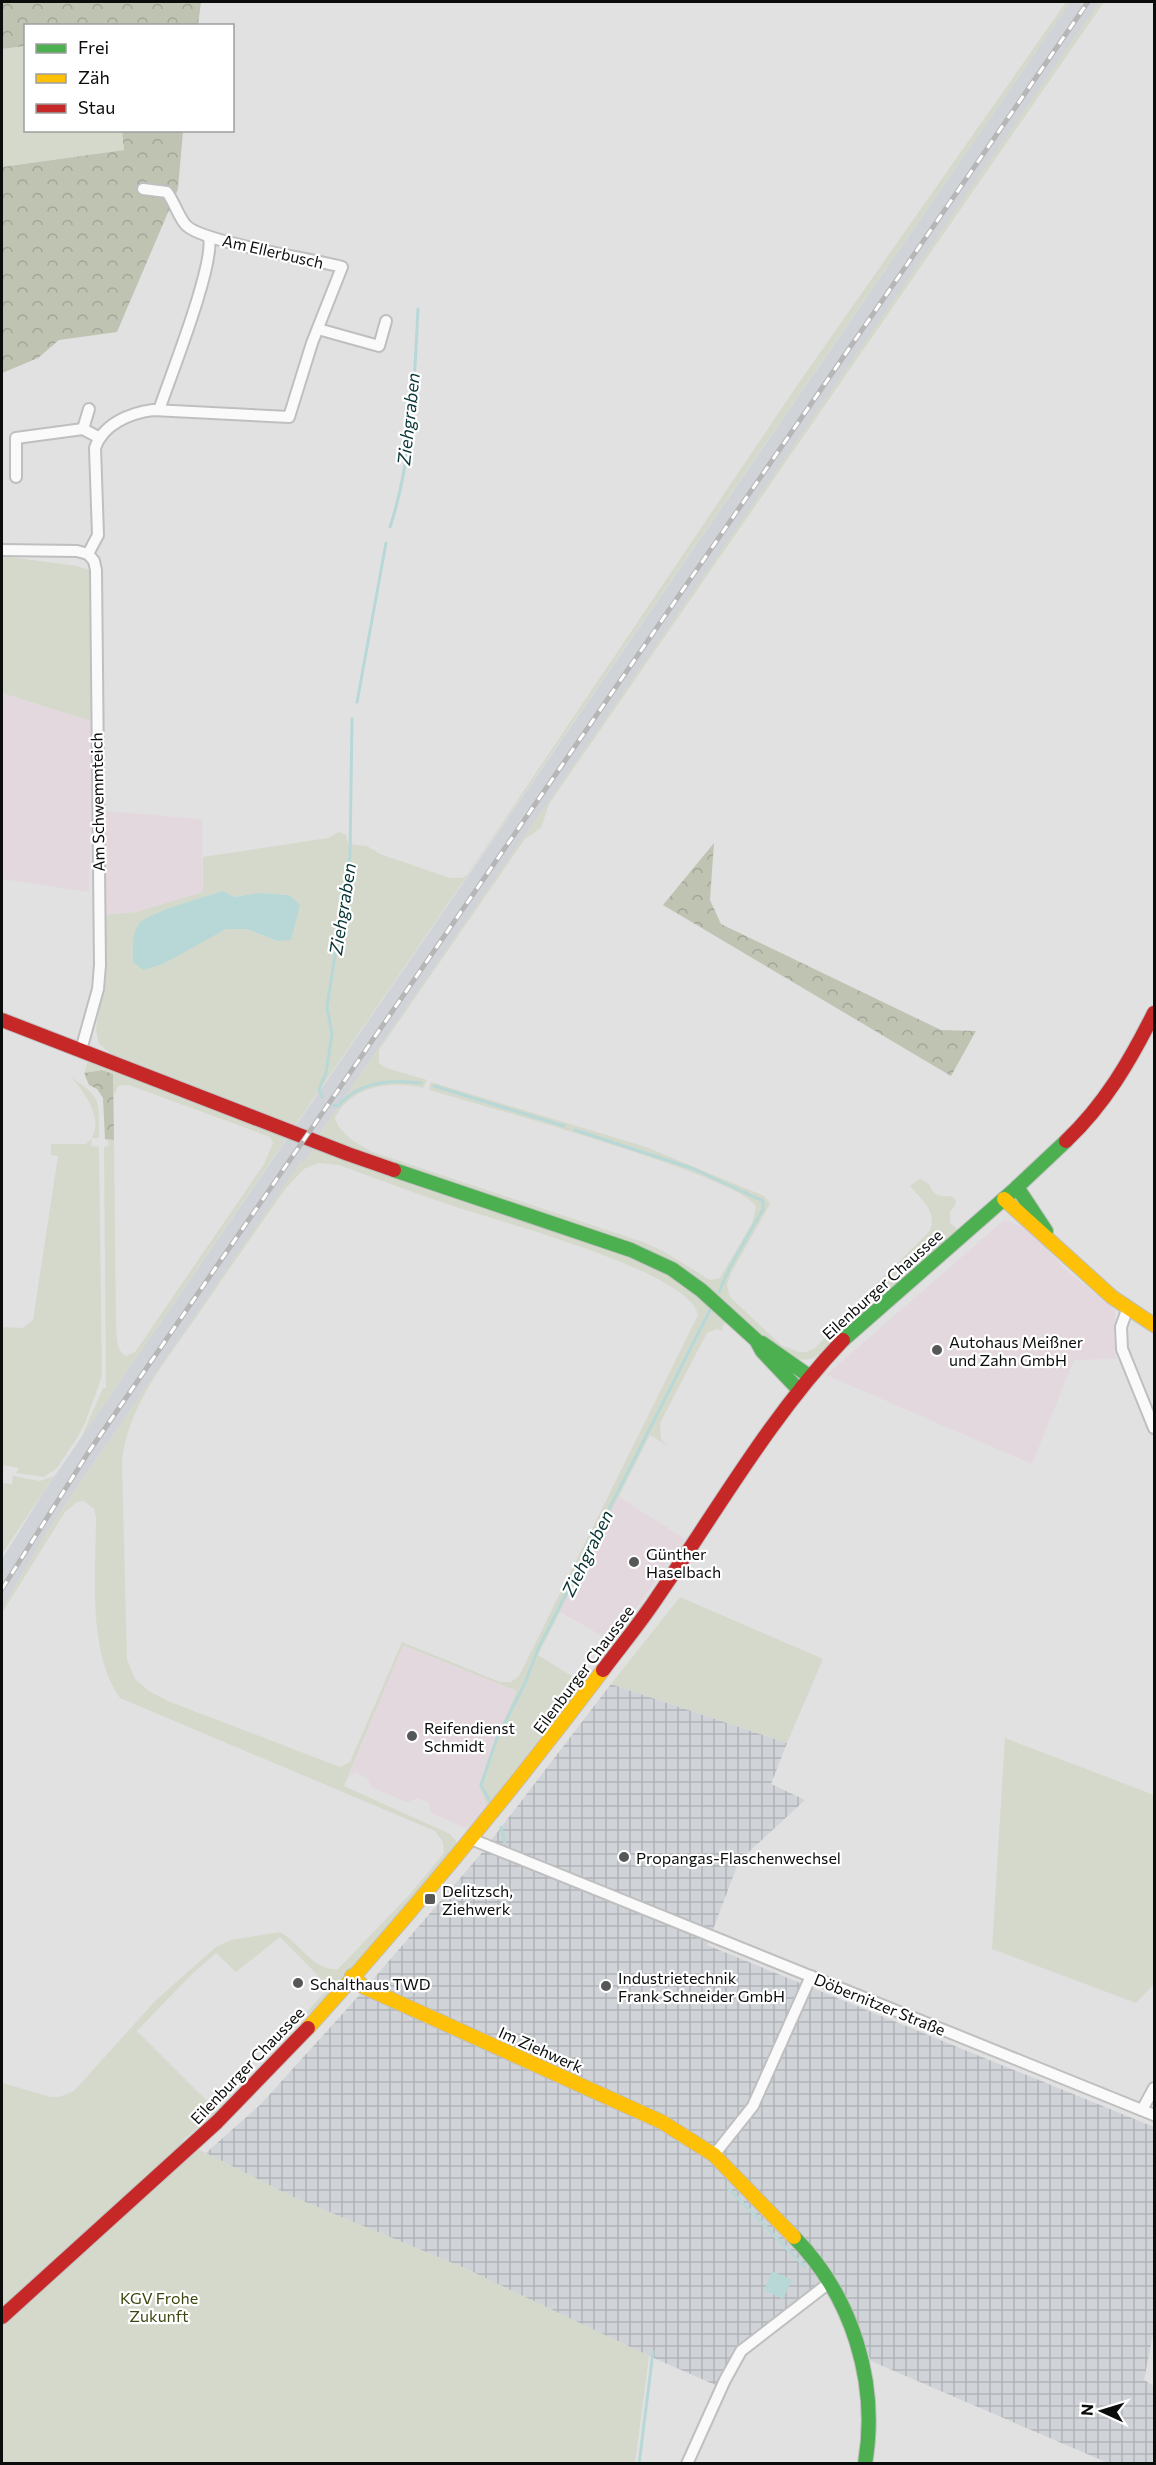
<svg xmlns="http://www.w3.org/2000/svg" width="1156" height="2465" viewBox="0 0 1156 2465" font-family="Commissioner,sans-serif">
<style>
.commercial{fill:#e4d8df}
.industrial{fill:url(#industrial-grid)}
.built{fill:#d0d3d7}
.green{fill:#d5d9cb;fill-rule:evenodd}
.forest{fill:url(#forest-crowns)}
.water{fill:#b8d8d8}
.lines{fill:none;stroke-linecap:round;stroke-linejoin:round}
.stream{stroke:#b8d8d8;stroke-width:3}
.street-casing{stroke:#bfbfc0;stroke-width:14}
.fast-casing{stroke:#bfbfc0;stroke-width:16}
.slow-casing{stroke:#bfbfc0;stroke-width:16}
.jam-casing{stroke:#bfbfc0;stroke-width:16}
.street{stroke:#fafafb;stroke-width:10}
.fast{stroke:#4caf50;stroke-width:14}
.slow{stroke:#ffc107;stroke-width:14}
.jam{stroke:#c62828;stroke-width:14}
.rail-casing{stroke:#b6b6b6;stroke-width:5}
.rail{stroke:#fff;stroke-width:3;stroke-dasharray:9;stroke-linecap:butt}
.poi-dot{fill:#565757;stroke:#fff;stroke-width:2}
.labels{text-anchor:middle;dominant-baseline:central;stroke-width:4.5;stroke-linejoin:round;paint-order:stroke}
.street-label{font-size:16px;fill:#0b0c0c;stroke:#fff}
.poi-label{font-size:16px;fill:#0b0c0c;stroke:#fff;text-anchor:start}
.park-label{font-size:16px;fill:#3c4610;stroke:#fff}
.water-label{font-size:18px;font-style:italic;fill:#093536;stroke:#fff}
</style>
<defs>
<pattern id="industrial-grid" width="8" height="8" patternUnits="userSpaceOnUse" patternTransform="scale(1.5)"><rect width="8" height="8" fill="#d0d3d7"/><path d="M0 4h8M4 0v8" fill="none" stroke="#b1b4b7"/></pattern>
<pattern id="forest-crowns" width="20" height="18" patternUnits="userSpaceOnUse" patternTransform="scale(1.5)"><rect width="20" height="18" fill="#bfc3b2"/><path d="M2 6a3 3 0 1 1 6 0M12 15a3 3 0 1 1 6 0" fill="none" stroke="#a3a698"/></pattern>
</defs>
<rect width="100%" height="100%" fill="#e1e1e2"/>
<g class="commercial">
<polygon points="2,693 94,722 89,892 2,879"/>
<polygon points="105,811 202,819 203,892 136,912 103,915"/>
<polygon points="1004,1220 1029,1229 1065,1269 1115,1310 1116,1359 1074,1360 1032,1464 826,1375"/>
<polygon points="618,1496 685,1539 613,1642 560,1612"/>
<polygon points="403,1644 517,1691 492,1747 479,1786 487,1806 470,1826 463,1827 431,1813 429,1803 418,1798 407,1802 371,1787 367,1778 356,1773 348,1778"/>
</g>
<polygon class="industrial" points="611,1684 787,1743 771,1784 805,1800 739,1861 707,1945 1154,2127 1154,2330 1144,2380 1154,2386 1154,2463 1108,2463 871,2361 837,2279 819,2288 738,2348 720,2387 649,2356 462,2267 293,2197 206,2153 260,2105 364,1990 480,1855"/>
<polygon class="built" points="1070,2 1100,2 318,1136 315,1147 304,1163 301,1162 87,1473 47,1532 2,1609 2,1559 45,1490"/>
<g class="green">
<path d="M1066,2H1070L294,1127L153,1073L111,1054L99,1044L96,1030L105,965L103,915L136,912L203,892V857L328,838L339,832L346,835L348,844L367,846L380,854L450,878H462L467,875L798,384ZM223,891L233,897L260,893L289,895L277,941L247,929H226L154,914Z"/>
<path d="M1099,2H1104L549,804L541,828L525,839L379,1050V1063L386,1068L427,1080L423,1088C392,1080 350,1086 335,1118C339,1134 359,1145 373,1152L643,1242L663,1251L710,1280L720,1278L752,1223L756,1207C746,1178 473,1103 429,1090L431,1082L646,1147L764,1196L770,1203L769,1206L731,1273L727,1285L730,1297L781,1345L799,1352H806L815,1348L870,1290L929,1232C939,1213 922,1200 910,1186L920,1179L929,1184C934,1196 939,1197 951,1196L956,1200L955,1205L950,1212V1223L958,1230L819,1354L811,1359L799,1360L768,1341L695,1279L318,1136Z"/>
<polygon points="25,46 26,130 122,131 124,150 2,167 2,49"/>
<polygon points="2,556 77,566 92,571 94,722 2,693"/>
<path d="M88,1061L288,1136L81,1438L103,1388H106L104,1147L108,1146L109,1142L105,1139L114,1140L116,1323C117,1334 115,1350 126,1356L135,1352L264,1164L273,1143L270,1137L129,1085L118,1086L114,1096L112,1074L102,1070L84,1073Z"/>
<path d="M71,1077C104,1100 98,1099 99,1138H92L91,1146L99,1147L102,1376L85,1423L77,1438L57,1468L44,1477L16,1473L19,1468L2,1465V1327L23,1328L33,1320L58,1156L51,1155V1144H86C109,1126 85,1092 71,1077Z"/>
<path d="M315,1147L635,1258L675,1277L726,1322L722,1328L723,1331L717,1329L707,1333L660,1423L661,1439L668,1446L650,1435L538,1655L583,1683L487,1806L479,1786L492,1747L517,1691L403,1645L344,1786L450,1834L456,1841V1848L310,2014L306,2013L329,1987L280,1937L236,1972L216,1953L190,1976L137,2031L217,2111L182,2141L293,2197L462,2267L649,2356L635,2463H2V2083L51,2097H59L74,2091L156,2000L216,1947L231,1940L280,1932C299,1942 314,1972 338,1969L409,1895L444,1853L443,1842L435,1831L120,1698C87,1651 96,1572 96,1517L94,1509L84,1501L77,1502L65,1512L2,1613V1609L47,1532L87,1473L301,1161L304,1163ZM319,1163L339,1165C378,1179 417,1194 456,1207C498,1221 691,1272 698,1315L519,1676L511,1682H500L402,1642L350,1762L340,1767L168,1701L149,1691L135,1679L127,1659L122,1463C127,1405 168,1359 199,1313C228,1271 257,1229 286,1188L304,1169Z"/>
<polygon points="13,1476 40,1481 54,1476 2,1554 2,1483 12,1484"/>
<polygon points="680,1597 823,1659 787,1743 611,1684"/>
<polygon points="1005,1738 1154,1795 1154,1984 1136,2003 992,1949"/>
</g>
<g class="forest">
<polygon points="2,2 201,2 198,25 26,26 25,46 2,49"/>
<polygon points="122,131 183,131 178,189 117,332 59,340 38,358 2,373 2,167 124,150"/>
<polygon points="714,843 710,900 721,924 941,1030 976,1031 951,1076 663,905"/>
<polygon points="102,1070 113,1074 114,1140 105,1139 103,1098 97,1089 89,1085 84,1073"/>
</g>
<g class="water">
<path d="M223,891L234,897L260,893L289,895L300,905L291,940L277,941L247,929H226L163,964L143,970L133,962C133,949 131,936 139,924C146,913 208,896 223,891Z"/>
<polygon points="772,2271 792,2280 783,2299 764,2290"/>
</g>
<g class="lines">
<g class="stream">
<path d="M390,527C413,457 414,382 418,309"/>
<polyline points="357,702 386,543"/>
<polyline points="434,1086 564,1126"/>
<polyline points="322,1097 319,1089 326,1073 332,1034 327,1007 350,857 352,719"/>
<path d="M334,1105L338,1106C359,1081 391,1079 421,1083"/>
<polyline points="575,1130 694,1169 763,1201 763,1209 729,1269 719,1292"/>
<polyline points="489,1800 481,1785 497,1738 525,1683 538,1649 710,1310"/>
<polyline points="501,1827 505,1843"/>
<polyline points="728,2188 805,2267"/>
<polyline points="639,2464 653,2352"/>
</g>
<g class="street-casing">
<g id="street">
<polyline points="318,329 379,346 386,321"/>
<path d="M159,410C170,377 215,265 209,237"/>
<polyline points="83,429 89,409"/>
<polyline points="16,477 16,438 83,429 98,437"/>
<polyline points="2,550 77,551 88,554"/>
<path d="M88,554L98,535L95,448C103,424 130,413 153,410L289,417L312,343L342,267C314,259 198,242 185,224C178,215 174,202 167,192L143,189"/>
<polyline points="81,1050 98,989 100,965 96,570 94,561 88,554"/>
<polyline points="1127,1310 1121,1327 1122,1349 1154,1428"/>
<polyline points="471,1839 1154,2115"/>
<polyline points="1142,2110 1154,2088"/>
<polyline points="714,2155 753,2106 811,1976"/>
<polyline points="687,2464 725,2380 741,2351 829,2283"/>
</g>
</g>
<g class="fast-casing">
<g id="fast">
<polyline points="394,1170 631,1250 672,1269 701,1290 756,1340 762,1351 798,1389"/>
<polyline points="1017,1187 1046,1231"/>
<polyline points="843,1340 1014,1190 1066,1141"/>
<polyline points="762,1343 809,1376"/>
<path d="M794,2237C852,2296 879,2382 865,2464"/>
</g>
</g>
<g class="slow-casing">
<g id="slow">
<polyline points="1004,1199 1112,1297 1154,1325"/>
<polyline points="352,1976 364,1987 662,2122 714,2155 794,2237"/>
<path d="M308,2028C412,1913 510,1793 603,1670"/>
</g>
</g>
<g class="jam-casing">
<g id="jam">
<polyline points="2,1020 348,1154 394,1170"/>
<path d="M1066,1141C1105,1104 1130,1061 1154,1013"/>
<path d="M603,1670C621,1646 641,1622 658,1596C718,1509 770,1417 843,1340"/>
<polyline points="2,2317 217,2122 308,2028"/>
</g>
</g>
<use href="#street" class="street"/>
<use href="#fast" class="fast"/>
<use href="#slow" class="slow"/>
<use href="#jam" class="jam"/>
<g class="rail-casing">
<polyline id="rail" points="2,1589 88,1453 1088,2"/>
</g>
<use href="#rail" class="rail"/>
</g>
<g class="poi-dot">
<circle cx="937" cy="1350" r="6"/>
<circle cx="634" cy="1562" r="6"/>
<circle cx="412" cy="1736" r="6"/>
<circle cx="624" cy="1857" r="6"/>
<rect x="424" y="1893" width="12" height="12" rx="3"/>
<circle cx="298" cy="1983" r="6"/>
<circle cx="606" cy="1986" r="6"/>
</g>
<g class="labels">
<g class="street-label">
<text transform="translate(273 251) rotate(13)">Am Ellerbusch</text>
<text transform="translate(97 802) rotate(-91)">Am Schwemmteich</text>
<text transform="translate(882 1284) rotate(-42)">Eilenburger Chaussee</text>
<text transform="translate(583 1669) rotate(-53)">Eilenburger Chaussee</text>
<text transform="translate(880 2004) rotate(22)">Döbernitzer Straße</text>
<text transform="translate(541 2049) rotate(24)">Im Ziehwerk</text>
<text transform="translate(247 2065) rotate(-46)">Eilenburger Chaussee</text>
</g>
<g class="poi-label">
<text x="949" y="1341">Autohaus Meißner<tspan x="949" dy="18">und Zahn GmbH</tspan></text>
<text x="646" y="1553">Günther<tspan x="646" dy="18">Haselbach</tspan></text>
<text x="424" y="1727">Reifendienst<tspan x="424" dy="18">Schmidt</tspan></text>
<text x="636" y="1857">Propangas-Flaschenwechsel</text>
<text x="442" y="1890">Delitzsch,<tspan x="442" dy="18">Ziehwerk</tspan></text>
<text x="618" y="1977">Industrietechnik<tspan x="618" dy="18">Frank Schneider GmbH</tspan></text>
<text x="310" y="1983">Schalthaus TWD</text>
</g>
<g class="park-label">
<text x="159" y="2297">KGV Frohe<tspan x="159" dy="18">Zukunft</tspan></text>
</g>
<g class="water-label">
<text transform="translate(408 419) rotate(-84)">Ziehgraben</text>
<text transform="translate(342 909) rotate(-81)">Ziehgraben</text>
<text transform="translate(587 1553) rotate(-64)">Ziehgraben</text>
</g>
</g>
<rect width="1156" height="2465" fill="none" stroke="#0b0c0c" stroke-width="6"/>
<rect x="24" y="24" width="210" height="108" fill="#ffffff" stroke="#9d9e9e" stroke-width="1.5"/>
<rect x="36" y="44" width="30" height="9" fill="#4caf50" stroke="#9d9e9e" stroke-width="1.5"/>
<text x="78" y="54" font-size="18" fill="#0b0c0c">Frei</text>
<rect x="36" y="74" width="30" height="9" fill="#ffc107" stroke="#9d9e9e" stroke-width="1.5"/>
<text x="78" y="84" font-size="18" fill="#0b0c0c">Zäh</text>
<rect x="36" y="104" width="30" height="9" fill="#c62828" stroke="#9d9e9e" stroke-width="1.5"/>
<text x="78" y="114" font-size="18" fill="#0b0c0c">Stau</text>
<g transform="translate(1102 2411) rotate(274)" stroke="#ffffff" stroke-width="4.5" paint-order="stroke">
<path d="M0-4.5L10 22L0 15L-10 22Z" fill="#0b0c0c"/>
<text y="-9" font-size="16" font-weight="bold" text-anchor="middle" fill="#0b0c0c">N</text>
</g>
</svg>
